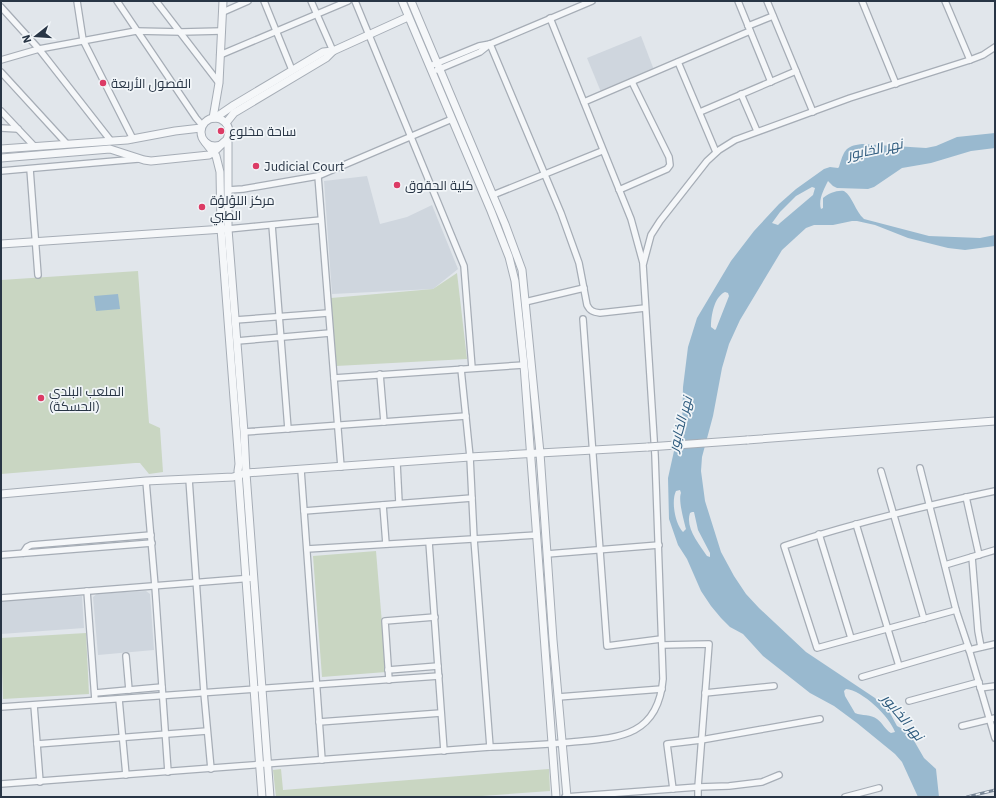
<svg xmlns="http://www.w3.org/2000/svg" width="996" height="798" viewBox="0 0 996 798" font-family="'IBM Plex Sans',Cairo,sans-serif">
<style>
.built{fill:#cfd6de}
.green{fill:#c9d6c2}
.water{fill:#99b9cf;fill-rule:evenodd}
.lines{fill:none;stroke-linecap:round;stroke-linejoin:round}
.minor-casing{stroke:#a6adb6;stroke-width:8}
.tertiary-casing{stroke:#a6adb6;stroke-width:9}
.minor{stroke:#f5f7f9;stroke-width:5.5}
.tertiary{stroke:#f5f7f9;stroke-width:7}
.rail-casing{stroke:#798797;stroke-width:3}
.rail{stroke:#f1f5f8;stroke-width:1.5;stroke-dasharray:4.5;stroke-linecap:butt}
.tertiary-bridge-casing{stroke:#a6adb6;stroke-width:9;stroke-linecap:butt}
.tertiary-bridge{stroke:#f5f7f9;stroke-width:7}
.poi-dot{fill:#dc3b65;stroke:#f1f5f8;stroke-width:1.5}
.labels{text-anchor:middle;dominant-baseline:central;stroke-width:3.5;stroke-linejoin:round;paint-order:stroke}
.poi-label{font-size:13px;fill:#283545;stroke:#f1f5f8;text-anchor:start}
.water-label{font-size:14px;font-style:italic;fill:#2d5a7d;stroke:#f1f5f8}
</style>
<rect width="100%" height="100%" fill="#e1e6eb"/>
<g class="built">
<polygon points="641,36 654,70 601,92 587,58"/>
<polygon points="367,176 380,224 407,217 432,205 458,269 433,289 332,294 324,181"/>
<polygon points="146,591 150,594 154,650 98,655 93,597 98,593"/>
<polygon points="82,596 84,628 1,634 1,601"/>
</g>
<g class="green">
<polygon points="138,271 149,423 160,428 163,472 149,474 140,463 135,463 1,474 1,280"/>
<polygon points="457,273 467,359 336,366 331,298 433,289"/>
<polygon points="376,551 386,672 322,677 313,556"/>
<polygon points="86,633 89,694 3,699 1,638"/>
<polygon points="281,769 283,790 549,769 550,791 468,797 276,797 273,770"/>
</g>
<g class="water">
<path d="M995,133V148L971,151L931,163L902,168L874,187L868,189L837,188L833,186L828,181C824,189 818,200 821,209L823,208V198C829,193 837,190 844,191C853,197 855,211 864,219L929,236L980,238L995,235V246L965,250L948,248L908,238L875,225L857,221H852L833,225H814L806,228L782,250L740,320L729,344L722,368L713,416L702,457L701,471L705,501L721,552L734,576L746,594L759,608L806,652L875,698L890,713L897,726L909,732L924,758L936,769L939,797H918L902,762L895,754L857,723L834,706L810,693L763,656L743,634L730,627L721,618L711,606L701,591L687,559L678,545L669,519L668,478L674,451L682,431L683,387L688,347L697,318L731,261L754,231L779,204L796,189L824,169L830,167L838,168L839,167C844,152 844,146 862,144L926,148L936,146L957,137ZM812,187L815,188L813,195L780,223L778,225L772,223L780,212L796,196ZM725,292L728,293L729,296L716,329L715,330L711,327C711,316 714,297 725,292ZM680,490L681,493C678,500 684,521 686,529L683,532C675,524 671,501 676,491ZM692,512H694L698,530L710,553V557L707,556C699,544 685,528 690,513ZM846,689C862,690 890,717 895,732L891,733C885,730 883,723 877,719C871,714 862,716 855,713L845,696L844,691Z"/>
<polygon points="118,294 120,309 96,311 94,296"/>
</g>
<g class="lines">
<g class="minor-casing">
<g id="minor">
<polyline points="77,1 83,40 133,139"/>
<polyline points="117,1 196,118 202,125"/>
<polyline points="156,1 219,83"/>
<polyline points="264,1 292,70"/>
<polyline points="311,1 333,51"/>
<polyline points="355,1 464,266 472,368"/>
<polyline points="738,1 771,82"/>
<polyline points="767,1 813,112"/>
<polyline points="862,1 896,84"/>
<polyline points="945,1 970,60"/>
<polyline points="1,7 39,49 111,141"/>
<polyline points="223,12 248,1"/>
<polyline points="550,18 631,219 643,263"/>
<polyline points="748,26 773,16"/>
<path d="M490,44L561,213L579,263L587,305C590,311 593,312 600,313L645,308"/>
<polyline points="220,55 348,1"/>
<polyline points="1,60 39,49 136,31 181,32 222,31"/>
<polyline points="678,62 716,152"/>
<polyline points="430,66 479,46 490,44 592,1"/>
<polyline points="437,70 480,52 490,44"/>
<polyline points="1,72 67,144"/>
<polyline points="741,94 757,131"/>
<polyline points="584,102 750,31"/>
<polyline points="1,111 34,146"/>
<polyline points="700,112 796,71"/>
<polyline points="1,128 18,129"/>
<polyline points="30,169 38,275"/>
<polyline points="1,171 138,159"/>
<polyline points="318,176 341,467"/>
<polyline points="228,190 243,189 318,176 452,119"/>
<polyline points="619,190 667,169 670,165 669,157 632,82"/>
<polyline points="493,195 602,151"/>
<polyline points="272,225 288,429"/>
<polyline points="228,229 321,220"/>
<polyline points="525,302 584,288"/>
<polyline points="583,319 607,646 661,639"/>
<polyline points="235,320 328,313"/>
<polyline points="237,341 330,333"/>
<polyline points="461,369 470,457 474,539 490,747"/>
<polyline points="380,374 384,422"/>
<polyline points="334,378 524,365"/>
<polyline points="244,432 466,416"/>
<polyline points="397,463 399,503"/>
<polyline points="920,468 956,610 968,646 995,738"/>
<polyline points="301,470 322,760"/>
<polyline points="881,471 924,619"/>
<polyline points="189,479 204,693 211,769"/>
<polyline points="146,481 155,586 168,772"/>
<polyline points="966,497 979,555"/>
<polyline points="383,505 386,544"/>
<polyline points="304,511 472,498"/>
<polyline points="856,524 899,666"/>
<polyline points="819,534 851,638"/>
<polyline points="429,542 444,751"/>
<polyline points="307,549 537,535"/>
<polyline points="23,553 27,547 31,545 151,535"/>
<polyline points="547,554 659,545"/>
<polyline points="1,555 152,543"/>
<polyline points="972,557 978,631 981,647"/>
<polyline points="945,565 995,550"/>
<polyline points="87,591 95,700"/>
<polyline points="1,598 253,578"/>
<path d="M956,610L817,648L784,546C853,523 924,506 995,491"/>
<polyline points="662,645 709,644 698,787 698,797"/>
<polyline points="969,650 995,644"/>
<polyline points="126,656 129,690"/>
<polyline points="388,670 438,666"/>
<polyline points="862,677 968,646"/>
<polyline points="389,680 385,621 435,617"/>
<polyline points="980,688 995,686"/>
<polyline points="95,693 162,687"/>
<polyline points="705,693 774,686"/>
<polyline points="558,697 662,689"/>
<polyline points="119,699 126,775"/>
<polyline points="909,701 979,682"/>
<polyline points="34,705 40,782"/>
<polyline points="1,707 439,676"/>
<polyline points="319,722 441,713"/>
<polyline points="962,726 995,718"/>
<polyline points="37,744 207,731"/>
<path d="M1,784L490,747C517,746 545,745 572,742C618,738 658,737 663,679L655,455L643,265L651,235L660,221L707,161L719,150L735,140L850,98L970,60L983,55L995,47"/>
<polyline points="673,789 667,744 701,740 820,719"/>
<polyline points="565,797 698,787 729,786 762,782 779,775"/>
<polyline points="845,797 879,788"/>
</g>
</g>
<g class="tertiary-casing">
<g id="tertiary">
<polyline points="402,1 491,211 509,257 515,281 524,365 556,797"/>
<polyline points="411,1 505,224 522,270 540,453 553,640 567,797"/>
<polyline points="213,118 219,83 223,1"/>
<polyline points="215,118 234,105 323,52 333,51 408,17"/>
<circle cx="215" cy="132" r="14"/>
<polyline points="226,123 234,113 326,58 333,51"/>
<polyline points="228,136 228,229 244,432 246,473 270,797"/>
<polyline points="205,142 216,156 220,172 221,229 239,464 238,471 262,797"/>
<polyline points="1,149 127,140 175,131 201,128"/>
<polyline points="1,158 110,149 144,160 151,161 209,155 216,150 224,142"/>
<polyline points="1,244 224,229"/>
<polyline points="747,440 995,421"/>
<polyline points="1,494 146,481 233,477 246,473 470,457 648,447"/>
</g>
</g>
<use href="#minor" class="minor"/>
<use href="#tertiary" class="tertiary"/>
<g class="rail-casing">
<polyline id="rail" points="967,797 995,790"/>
</g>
<use href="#rail" class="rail"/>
<g class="tertiary-bridge-casing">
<polyline id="tertiary-bridge" points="648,447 747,440"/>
</g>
<use href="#tertiary-bridge" class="tertiary-bridge"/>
</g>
<g class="poi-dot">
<circle cx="103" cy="83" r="4"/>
<circle cx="221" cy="131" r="4"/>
<circle cx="256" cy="166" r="4"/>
<circle cx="397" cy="185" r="4"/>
<circle cx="202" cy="207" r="4"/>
<circle cx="41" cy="398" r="4"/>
</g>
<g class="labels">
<g class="poi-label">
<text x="111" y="83">الفصول الأربعة</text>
<text x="229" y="131">ساحة مخلوع</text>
<text x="264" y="166">Judicial Court</text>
<text x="405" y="185">كلية الحقوق</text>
<text x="210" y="200">مركز اللؤلؤة<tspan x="210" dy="15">الطبي</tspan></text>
<text x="49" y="391">الملعب البلدي<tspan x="49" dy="15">(الحسكة)</tspan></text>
</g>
<g class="water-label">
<text transform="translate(875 149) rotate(-12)">نهر الخابور</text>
<text transform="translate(680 424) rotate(-75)">نهر الخابور</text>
<text transform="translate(903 717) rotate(50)">نهر الخابور</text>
</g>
</g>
<rect width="996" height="798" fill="none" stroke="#283545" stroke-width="4"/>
<g transform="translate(36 36) rotate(253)" stroke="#f1f5f8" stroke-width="3" paint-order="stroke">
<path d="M0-3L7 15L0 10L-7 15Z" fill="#283545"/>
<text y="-6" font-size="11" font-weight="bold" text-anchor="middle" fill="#283545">N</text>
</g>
</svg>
